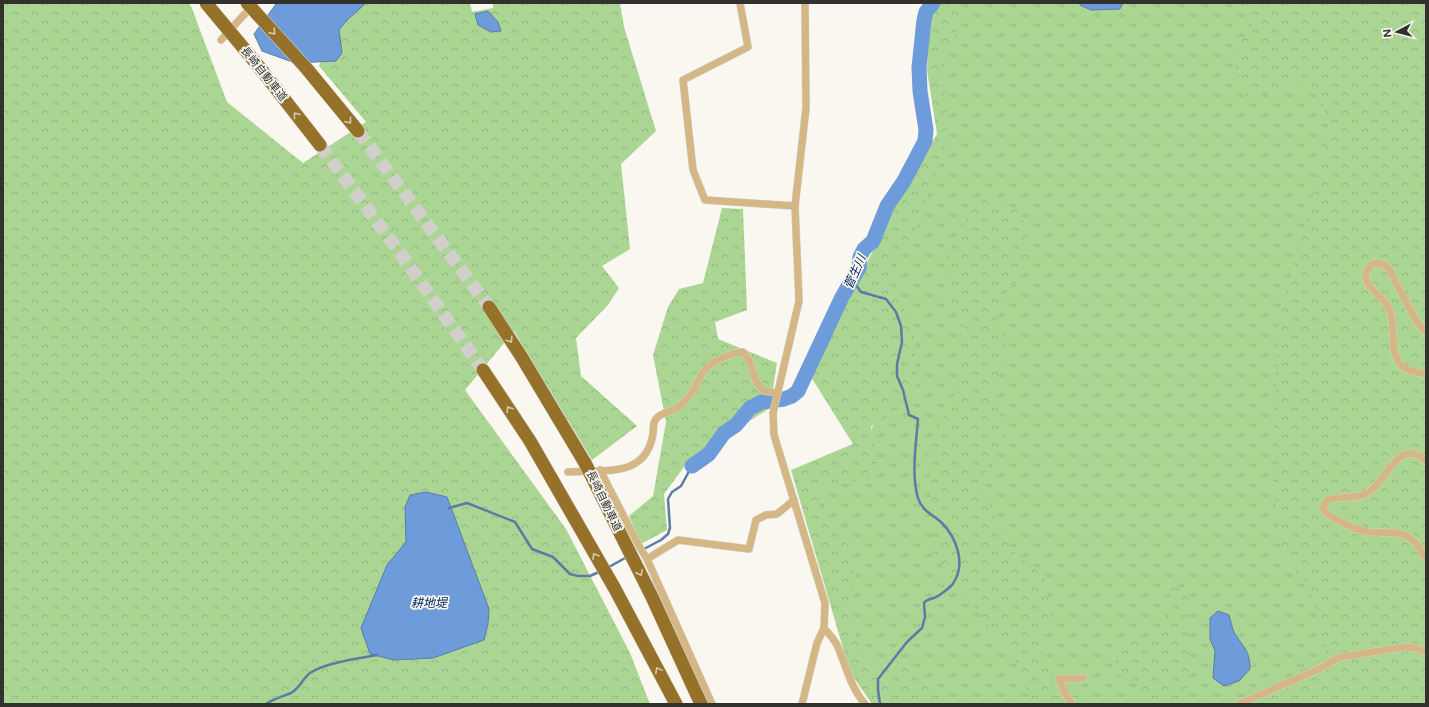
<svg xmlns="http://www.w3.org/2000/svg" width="1429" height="707" viewBox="0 0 1429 707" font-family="Figtree,'Noto Sans JP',sans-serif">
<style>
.grass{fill:url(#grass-tufts)}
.forest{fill:url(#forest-crowns)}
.water{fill:#6e9bda;stroke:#5c7ba6}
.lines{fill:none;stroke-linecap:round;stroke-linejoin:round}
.stream{stroke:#5c7ba6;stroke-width:2.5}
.river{stroke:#6e9bda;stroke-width:15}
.motorway-tunnel{stroke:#d1cfc9;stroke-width:13;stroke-dasharray:13 6;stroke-linecap:butt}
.minor-casing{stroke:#d5d3cd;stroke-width:8}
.motorway-casing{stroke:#d5d3cd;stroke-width:14}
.minor{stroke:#d4b784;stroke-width:7}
.motorway{stroke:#967129;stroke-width:13}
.motorway-bridge-casing{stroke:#d5d3cd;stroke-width:14;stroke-linecap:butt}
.motorway-bridge{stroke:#967129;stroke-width:13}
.oneway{stroke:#d6c8aa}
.labels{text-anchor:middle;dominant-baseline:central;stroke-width:3.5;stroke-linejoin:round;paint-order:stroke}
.street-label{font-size:11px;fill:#31312e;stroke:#f9f7f0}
.water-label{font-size:12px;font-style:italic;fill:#002a62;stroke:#f9f7f0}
</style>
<defs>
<pattern id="grass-tufts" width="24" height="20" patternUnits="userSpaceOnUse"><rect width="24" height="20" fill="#abd593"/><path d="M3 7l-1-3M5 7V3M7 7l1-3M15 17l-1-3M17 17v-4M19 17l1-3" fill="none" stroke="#94b77f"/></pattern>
<pattern id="forest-crowns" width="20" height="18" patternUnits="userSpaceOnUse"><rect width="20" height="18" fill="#abd593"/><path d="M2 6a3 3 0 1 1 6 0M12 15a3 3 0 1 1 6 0" fill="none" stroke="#94b77f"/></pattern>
</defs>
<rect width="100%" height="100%" fill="#f9f7f0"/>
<polygon class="grass" points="951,3 1241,3 1331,93 1334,655 1265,704 926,704 861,676 802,483 866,446 907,326 880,274 944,142 935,54"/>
<g class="forest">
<polygon points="3,3 188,3 191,6 227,102 303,163 366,122 319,66 342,3 470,3 472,12 493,8 493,3 620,3 624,27 656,131 621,164 630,249 602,266 619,288 608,305 576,338 581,376 637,426 592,460 514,331 465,390 566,529 630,653 650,704 3,704"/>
<polygon points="939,3 963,3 960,27 941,55 948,139 914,235 886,278 913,324 918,383 893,414 871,426 877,463 863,479 820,488 819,513 842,526 856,580 846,611 866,662 897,661 959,704 872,704 850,672 791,470 853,444 811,377 890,216 937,134 927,70 929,24"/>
<polygon points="1229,3 1426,3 1426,704 1256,704 1255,700 1327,655 1310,588 1282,554 1272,472 1278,323 1330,131 1322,98 1292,82 1248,100 1232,58 1254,21"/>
<polygon points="984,189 1022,214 1031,263 994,307 1008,354 991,389 1006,430 979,484 1011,549 1044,577 1051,615 1039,643 1056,686 1071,686 1093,704 1032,704 1015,660 933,553 928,448 962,380 970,333 949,306 947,254"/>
<polygon points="722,208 743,209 747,310 715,322 718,339 777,363 770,408 689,460 664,494 667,530 641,544 629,516 653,496 666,422 653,355 668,307 679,289 703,283"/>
<polygon points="1169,586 1188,590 1190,682 1176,704 1139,704 1139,685 1118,674 1114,647 1159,635 1171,607"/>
</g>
<g class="water">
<polygon points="278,3 365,3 365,4 346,21 339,30 342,53 336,61 295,63 262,51 254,34 276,4"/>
<polygon points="1080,3 1123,3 1120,9 1091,10 1080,5"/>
<polygon points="488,11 498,22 501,31 491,32 478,25 475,14"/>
<polygon points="426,492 447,497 489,609 488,624 484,640 433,658 394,660 370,654 361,628 387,565 406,542 405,507 410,495"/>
<path d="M1218,611L1229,615C1231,621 1232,629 1235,634C1244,648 1250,651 1250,669L1239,681L1224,686L1213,678L1215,651L1210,639V618Z"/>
</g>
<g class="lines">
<g class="stream">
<path d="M852,280L861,292L886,299L896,312L901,326L902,342L897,364V376L903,390L909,415L918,419C916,445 911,474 918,498C922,511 932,514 941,522C957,538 967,565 952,585C948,589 939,596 934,598C930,599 927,599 924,603L925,617L922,628L907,642L878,679V690L880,704"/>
<polyline points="449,508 467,503 515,522 532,549 553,557 570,574 578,576 590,576 601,571"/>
<polyline points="642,550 661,540 668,534 670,528 668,499 672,492 681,486 692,466"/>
<polyline points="607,568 627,557"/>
<path d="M266,704C275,698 282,697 291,693C300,688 303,678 310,673C324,663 360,658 377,655"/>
</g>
<polyline class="river" points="692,466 709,454 724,433 736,425 750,408 762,402 784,399 792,396 798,391 842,297 859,268 860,257 864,249 873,241 887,206 904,181 925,141 926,130 920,91 919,67 924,20 926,12 933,3"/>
<g class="motorway-tunnel">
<polyline points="358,131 489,307"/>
<polyline points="320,145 395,246 483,370"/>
</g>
<g class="minor-casing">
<g id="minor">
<polyline points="740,3 748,47 683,80 693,170 705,200 795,206"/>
<polyline points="221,40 252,6"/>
<path d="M1426,332L1417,322L1397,285L1390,270L1383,264L1373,263C1352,284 1382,292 1390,310C1396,326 1389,351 1400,364C1407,372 1417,372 1426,374"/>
<path d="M1426,461C1396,435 1387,485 1365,494C1352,500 1338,495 1326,501L1323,508L1328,515L1353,528L1368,532L1398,533L1407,536L1415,542L1426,559"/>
<polyline points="600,470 639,546 647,559"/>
<path d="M568,472C586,471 620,473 634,464C645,458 651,446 653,434C654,429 652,424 656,419C661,412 670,413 677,408C679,407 682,404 684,402C693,394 697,382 703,372C710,362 732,352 743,352C754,361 751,383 765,391C768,392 774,392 778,393"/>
<path d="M824,628C828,633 834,639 837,645C846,665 850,687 865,704"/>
<polyline points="712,704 647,559 678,540 749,549 756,520 766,515 777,514 794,500"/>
<polyline points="802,704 817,643 824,628 825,603 774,435 773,413 799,301 795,206 806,108 805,3"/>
<polyline points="1072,704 1065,693 1059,679 1083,678"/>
<polyline points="1239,704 1319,669 1340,657 1405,647 1416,648 1426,652"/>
</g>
</g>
<g class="motorway-casing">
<g id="motorway">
<polyline points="256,63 320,145"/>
<polyline points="307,69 358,131"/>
<polyline points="489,307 521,356 585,463"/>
<polyline points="483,370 530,441 615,589 676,704"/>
</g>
</g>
<use href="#minor" class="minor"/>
<use href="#motorway" class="motorway"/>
<g class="motorway-bridge-casing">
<g id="motorway-bridge">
<polyline points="206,3 256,63"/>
<polyline points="247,3 307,69"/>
<polyline points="585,463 652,597 701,704"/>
</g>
</g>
<use href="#motorway-bridge" class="motorway-bridge"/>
</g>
<defs><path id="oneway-chevron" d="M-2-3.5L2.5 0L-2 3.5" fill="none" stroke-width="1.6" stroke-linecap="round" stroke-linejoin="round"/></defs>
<g class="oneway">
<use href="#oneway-chevron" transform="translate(273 32) rotate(48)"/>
<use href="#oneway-chevron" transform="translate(296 115) rotate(-128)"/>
<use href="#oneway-chevron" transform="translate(349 121) rotate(51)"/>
<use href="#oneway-chevron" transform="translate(510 340) rotate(57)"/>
<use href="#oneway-chevron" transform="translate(509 409) rotate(-123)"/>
<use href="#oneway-chevron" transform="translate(595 556) rotate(-120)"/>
<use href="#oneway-chevron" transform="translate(640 573) rotate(64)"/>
<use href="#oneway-chevron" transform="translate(658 670) rotate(-118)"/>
</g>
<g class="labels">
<g class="street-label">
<text transform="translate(264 74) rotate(51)">長崎自動車道</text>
<text transform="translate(604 501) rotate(64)">長崎自動車道</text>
</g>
<g class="water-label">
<text transform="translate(855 272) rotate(-66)">菅生川</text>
<text x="429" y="603">耕地堤</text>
</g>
</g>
<rect width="1429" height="707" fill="none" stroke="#31312e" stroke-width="8"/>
<g transform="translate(1397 32) rotate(263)" stroke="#f9f7f0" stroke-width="3" paint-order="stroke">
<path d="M0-3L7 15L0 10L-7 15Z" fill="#31312e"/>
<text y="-6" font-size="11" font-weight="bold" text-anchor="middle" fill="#31312e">N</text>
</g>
</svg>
